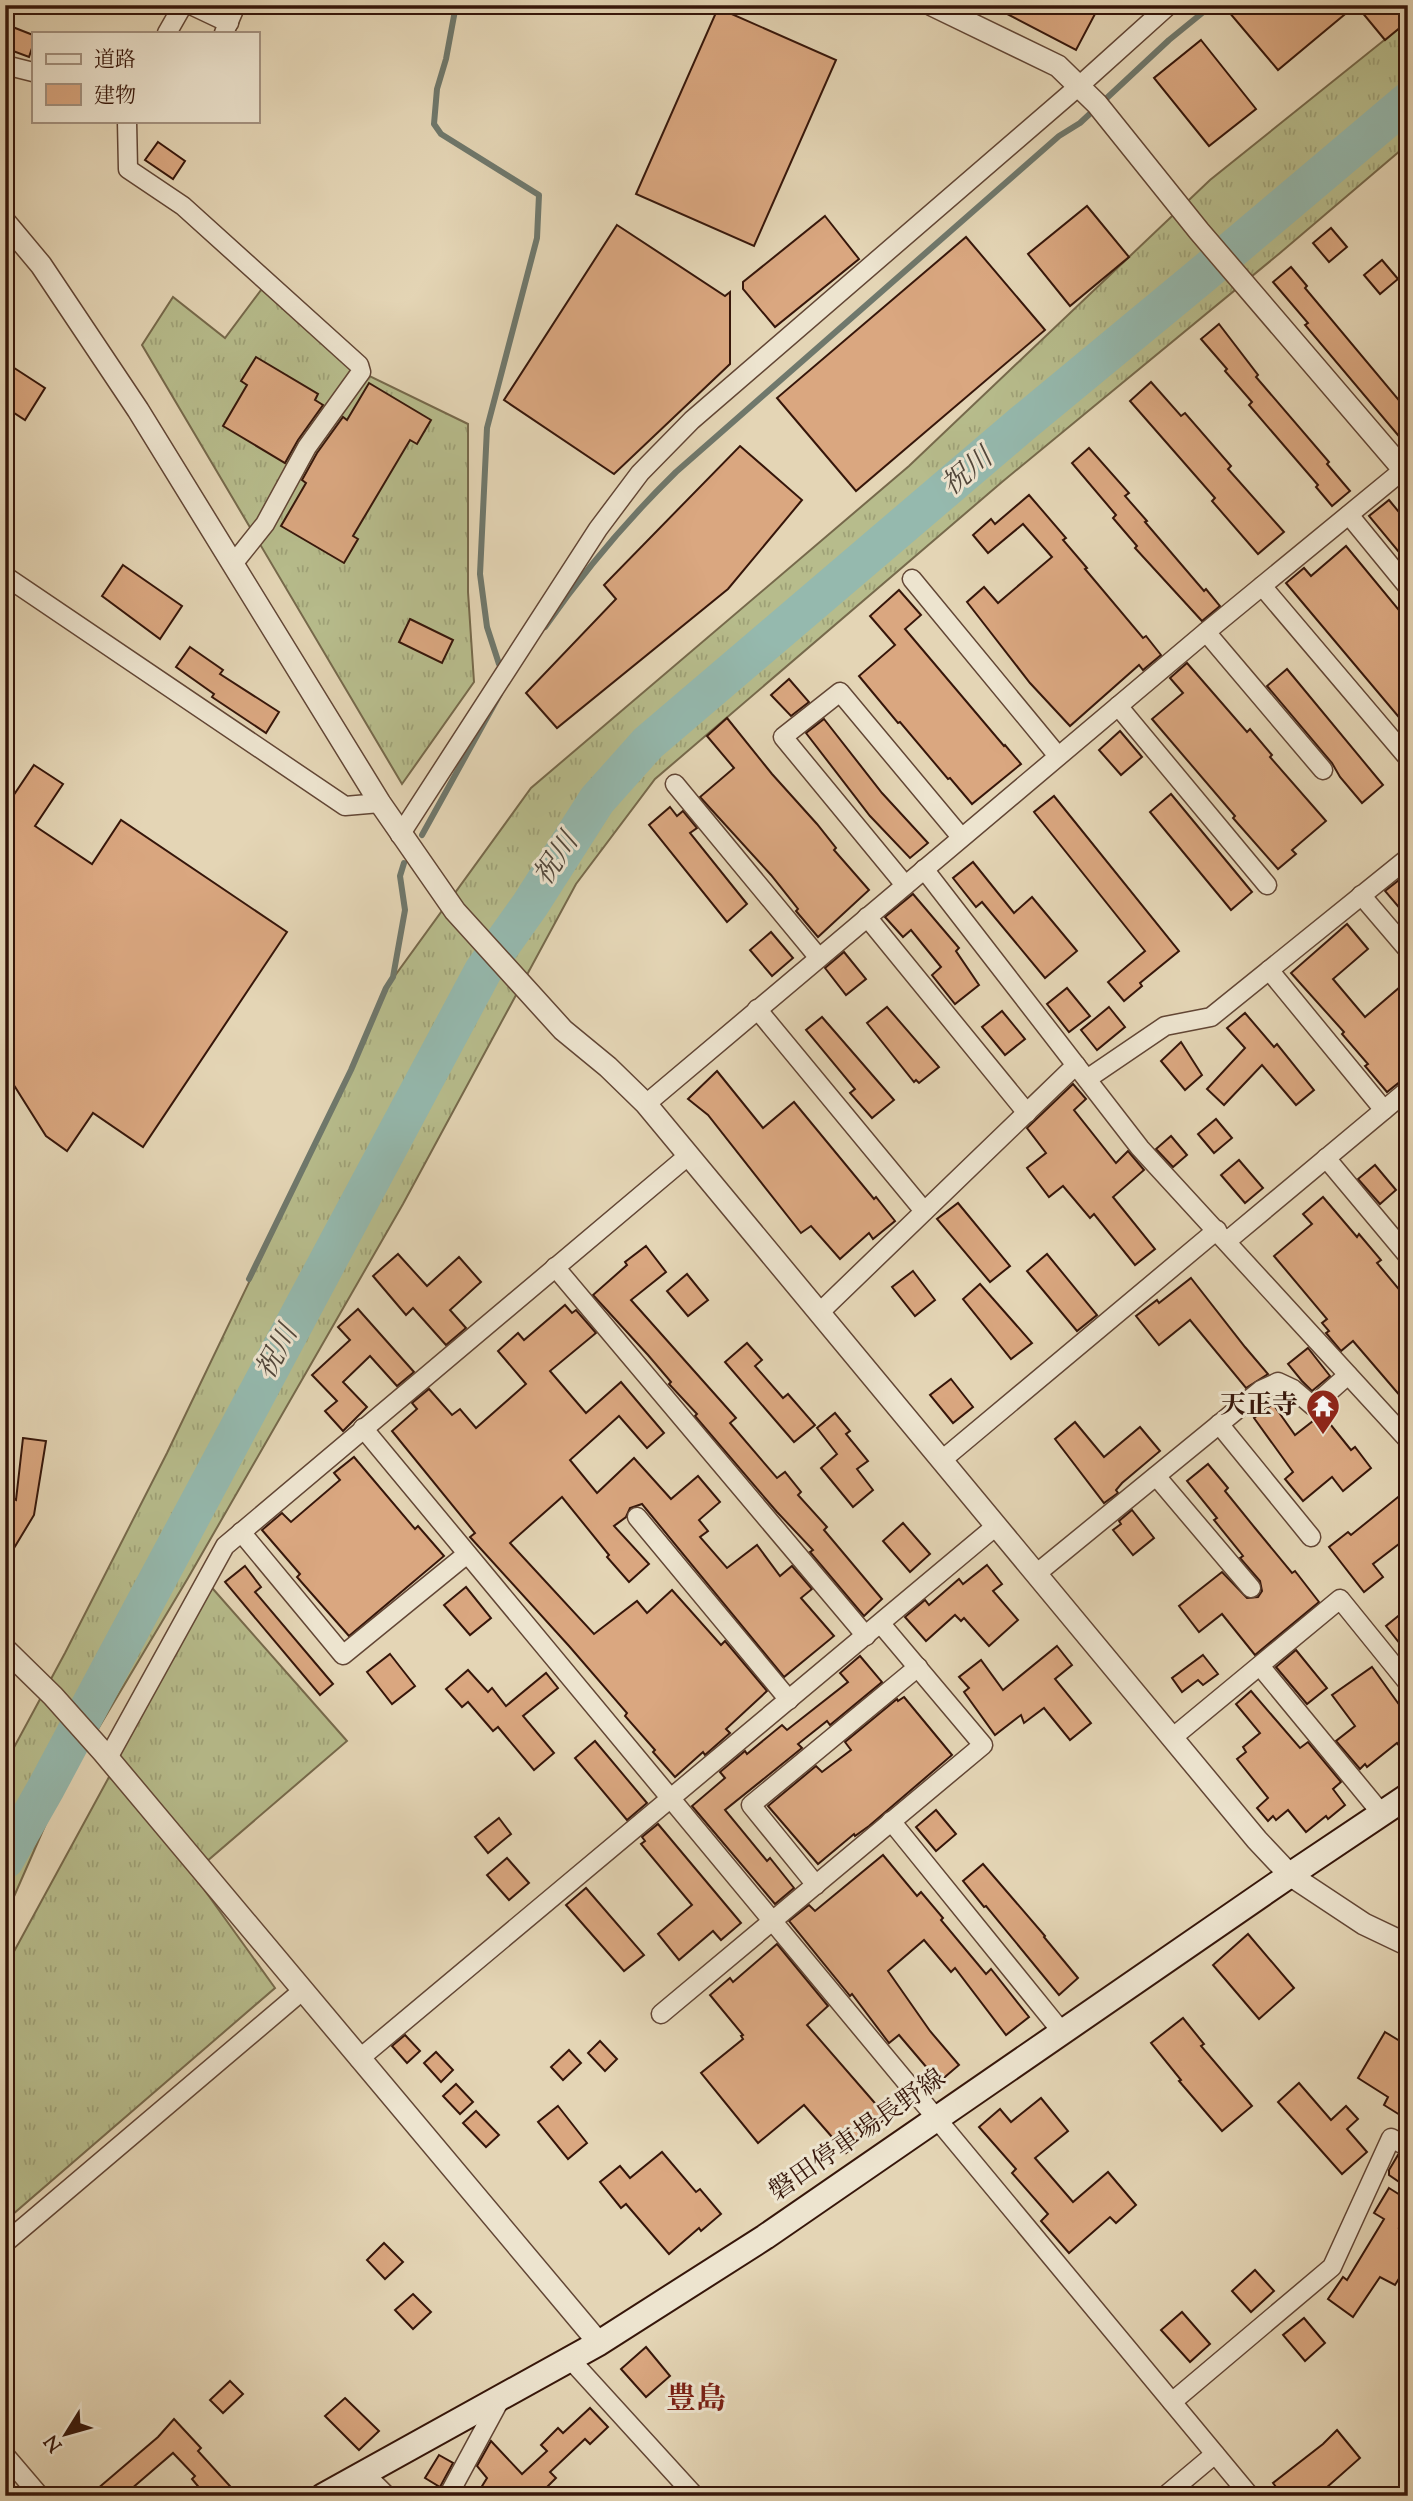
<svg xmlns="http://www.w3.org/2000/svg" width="1413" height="2501" viewBox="0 0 1413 2501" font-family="'Sorts Mill Goudy','Noto Serif JP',serif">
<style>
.grass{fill:url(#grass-tufts);stroke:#76694b;stroke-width:2}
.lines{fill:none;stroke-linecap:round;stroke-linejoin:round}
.stream{stroke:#6f786c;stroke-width:6}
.river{stroke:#95b9ae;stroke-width:38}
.building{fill:#daa780;stroke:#36160a;stroke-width:2}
.minor-casing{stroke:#624635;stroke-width:21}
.tertiary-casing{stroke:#624635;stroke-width:24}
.secondary-casing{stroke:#36160a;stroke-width:28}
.minor{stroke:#ede4cf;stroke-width:18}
.tertiary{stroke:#ede4cf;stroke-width:21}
.secondary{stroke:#ede4cf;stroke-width:24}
.labels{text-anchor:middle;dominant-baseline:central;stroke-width:6;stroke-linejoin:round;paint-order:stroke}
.poi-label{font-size:26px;font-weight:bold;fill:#36160a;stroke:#ede4cf;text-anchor:end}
.street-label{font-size:26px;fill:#36160a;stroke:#ede4cf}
.water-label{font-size:28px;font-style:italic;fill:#52473b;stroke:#ede4cf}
.quarter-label{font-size:30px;font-weight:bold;fill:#7a1f14;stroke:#ede4cf}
</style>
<defs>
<pattern id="grass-tufts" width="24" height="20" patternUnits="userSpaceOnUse" patternTransform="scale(1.75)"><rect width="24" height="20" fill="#b7bc8c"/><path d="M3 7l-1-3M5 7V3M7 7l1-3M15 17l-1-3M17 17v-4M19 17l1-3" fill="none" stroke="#9ea177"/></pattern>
</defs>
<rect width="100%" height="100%" fill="#e4d5b5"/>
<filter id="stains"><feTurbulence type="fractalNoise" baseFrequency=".00286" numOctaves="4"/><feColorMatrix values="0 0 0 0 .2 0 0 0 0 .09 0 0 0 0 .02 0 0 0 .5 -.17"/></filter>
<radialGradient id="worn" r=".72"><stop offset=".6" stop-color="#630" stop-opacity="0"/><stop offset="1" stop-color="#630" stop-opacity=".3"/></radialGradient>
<g class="grass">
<polygon points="1408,21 1408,144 1280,253 1002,482 655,779 576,884 403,1204 188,1578 58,1796 5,1917 5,1764 65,1653 167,1453 365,1041 386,988 531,788 909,466 1210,180"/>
<polygon points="267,282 361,372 468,424 468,592 474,682 402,784 142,345 173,297 225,338"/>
<polygon points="206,1581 347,1741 199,1868 126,1781 275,1988 5,2221 5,1968 115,1766 108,1758"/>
</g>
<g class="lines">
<g class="stream">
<polyline points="456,5 446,59 437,89 434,124 441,134 539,195 537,238 487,428 480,574 487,627 499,664"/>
<path d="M545,627C584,571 627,520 676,472L1059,136L1080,123L1169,40L1212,5"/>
<polyline points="422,835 500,694"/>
<polyline points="249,1279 351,1070 386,988 393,977 405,910 400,876 404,863"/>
</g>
<polyline class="river" points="5,1860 46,1788 483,971 530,905 597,800 648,743 1023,423 1202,275 1408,101"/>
</g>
<g class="building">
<polygon points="990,5 1077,5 1095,14 1076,50"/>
<polygon points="1223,5 1356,5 1278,70"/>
<polygon points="1356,5 1408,5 1408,21 1385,40"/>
<polygon points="718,8 836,60 754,246 636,194"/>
<polygon points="5,24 33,35 33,45 29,57 5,48"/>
<polygon points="1201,40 1256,109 1209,146 1154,78"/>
<polygon points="158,142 185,161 173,179 145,160"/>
<polygon points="1087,206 1129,257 1070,306 1028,254"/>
<polygon points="825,216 859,259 775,327 743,289 743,282"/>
<polygon points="617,225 725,296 730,292 730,364 614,474 504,400"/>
<polygon points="1331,228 1347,247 1329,262 1313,243"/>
<polygon points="966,237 1045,330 856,491 777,398"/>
<polygon points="1382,260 1398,279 1380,294 1364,275"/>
<polygon points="1291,267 1307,286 1305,288 1408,411 1408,447 1305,325 1308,323 1273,282"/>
<polygon points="1219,324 1258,375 1256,377 1329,462 1327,464 1350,491 1332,506 1316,487 1318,485 1249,405 1252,402 1225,371 1227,369 1201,339"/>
<polygon points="256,357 318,394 315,400 323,405 298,440 285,463 223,426 247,385 241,381"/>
<polygon points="5,362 45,388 25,420 5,407"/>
<polygon points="1151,382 1181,416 1185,413 1231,466 1228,469 1284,532 1258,554 1212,501 1215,498 1130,401"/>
<polygon points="369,383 431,420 417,444 410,440 353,536 358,539 344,563 281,526 306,483 302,480 317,453 343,417 347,420"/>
<polygon points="740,446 802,500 728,589 557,728 526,693 616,599 604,585"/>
<polygon points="1089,448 1129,493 1125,496 1147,521 1145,522 1204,591 1206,589 1220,606 1202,621 1135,548 1137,546 1113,518 1116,515 1072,463"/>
<polygon points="1029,495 1066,538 1063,540 1087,568 1085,569 1143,638 1146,636 1161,655 1143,670 1139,665 1070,726 1030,683 967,602 984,587 998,603 1052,557 1023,524 988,553 973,535 991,519 995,524"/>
<polygon points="1389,500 1408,523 1408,563 1369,516"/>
<polygon points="1346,546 1408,621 1408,728 1286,583 1304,568 1311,576"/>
<polygon points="123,565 182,606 160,639 102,596"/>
<polygon points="899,590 921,615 905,629 1004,746 1005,745 1021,764 972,804 950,778 948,779 900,722 898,723 859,676 895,645 870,616"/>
<polygon points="410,619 453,640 442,663 399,642"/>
<polygon points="190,647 223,670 220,674 279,712 266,733 212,697 214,694 176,667"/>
<polygon points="1187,663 1247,732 1250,729 1272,755 1270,757 1326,821 1292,850 1296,854 1278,869 1233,818 1235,816 1152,719 1183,693 1170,678"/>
<polygon points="1287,669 1383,785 1362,803 1340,777 1332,763 1267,686"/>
<polygon points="789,679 809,702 791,716 771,695"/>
<polygon points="727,718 772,774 817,824 836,848 834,850 869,890 818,937 796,911 798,909 771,875 700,797 734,768 707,736"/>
<polygon points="824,719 882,793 928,843 910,858 870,816 806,733"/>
<polygon points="1120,731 1142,757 1121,775 1099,750"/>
<polygon points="34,765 63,784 35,826 92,864 121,820 287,932 143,1147 93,1113 67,1151 46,1136 5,1071 5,808"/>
<polygon points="1171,794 1252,892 1231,910 1150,812"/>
<polygon points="1054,796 1179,951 1140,983 1142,986 1124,1001 1108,982 1145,951 1034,812"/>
<polygon points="670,807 677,816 683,811 697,828 690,833 747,904 727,922 649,825"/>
<polygon points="973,862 1014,913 1032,897 1077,951 1045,978 982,902 976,907 953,878"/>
<polygon points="1408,873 1408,918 1385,891"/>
<polygon points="913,894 959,948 956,951 979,985 955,1004 932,975 941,967 911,930 903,937 885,917"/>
<polygon points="1347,924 1368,949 1333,979 1365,1017 1400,987 1408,996 1408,1079 1401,1081 1387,1092 1365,1066 1368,1064 1342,1034 1344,1032 1291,973"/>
<polygon points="771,932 793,958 772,976 750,950"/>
<polygon points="844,952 866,979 846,995 825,968"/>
<polygon points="1067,988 1090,1016 1069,1032 1047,1004"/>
<polygon points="887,1007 939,1067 919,1083 916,1080 914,1082 867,1023"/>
<polygon points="1109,1007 1125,1027 1097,1050 1081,1030"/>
<polygon points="1002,1011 1025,1039 1005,1055 982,1027"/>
<polygon points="1245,1013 1274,1047 1277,1044 1314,1090 1296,1105 1262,1065 1224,1105 1207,1089 1245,1048 1227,1028"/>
<polygon points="822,1017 894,1100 872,1118 850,1093 855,1089 806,1030"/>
<polygon points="1181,1042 1202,1075 1185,1090 1161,1061"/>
<polygon points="717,1071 763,1128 794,1102 874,1199 876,1197 895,1221 873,1239 869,1233 840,1259 811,1226 801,1233 708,1115 688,1099"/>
<polygon points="1073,1084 1086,1099 1074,1110 1116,1163 1128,1151 1144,1170 1113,1197 1155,1249 1135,1265 1094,1214 1090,1218 1063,1186 1049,1197 1027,1168 1046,1153 1027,1128"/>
<polygon points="1216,1119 1232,1138 1214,1153 1198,1134"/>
<polygon points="1171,1136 1187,1155 1173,1167 1156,1149"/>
<polygon points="1239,1160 1263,1188 1245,1203 1221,1175"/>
<polygon points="1375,1165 1396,1190 1380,1204 1358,1179"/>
<polygon points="1323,1197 1357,1237 1359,1234 1381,1260 1377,1263 1408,1300 1408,1405 1353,1341 1341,1351 1326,1333 1329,1331 1322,1323 1327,1319 1274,1256 1312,1224 1303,1214"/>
<polygon points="958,1203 1010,1266 990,1282 937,1219"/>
<polygon points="646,1246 666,1272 631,1300 736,1418 730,1423 777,1478 785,1472 801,1492 798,1495 827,1527 824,1530 882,1599 864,1616 810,1552 813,1550 777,1512 695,1416 697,1414 669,1384 671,1382 648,1355 593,1295 627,1265 625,1262"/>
<polygon points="398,1254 427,1286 459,1257 481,1282 450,1310 466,1328 446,1345 413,1308 406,1315 373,1276"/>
<polygon points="1047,1254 1097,1315 1077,1331 1027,1271"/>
<polygon points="913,1271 935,1300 915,1316 892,1287"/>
<polygon points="687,1274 708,1300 688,1316 667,1291"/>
<polygon points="1191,1278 1245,1347 1268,1374 1246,1388 1190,1320 1159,1345 1136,1316 1157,1300 1159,1303"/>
<polygon points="980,1284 1032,1343 1011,1359 963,1299"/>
<polygon points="565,1305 572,1313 576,1310 596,1333 550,1371 586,1413 621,1382 664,1433 647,1448 619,1416 570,1460 597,1493 634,1458 671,1499 698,1476 720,1502 699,1520 708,1531 700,1537 727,1568 757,1545 780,1576 792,1566 812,1589 801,1598 834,1636 784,1677 642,1504 630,1508 626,1517 614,1526 649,1564 629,1582 607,1557 609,1555 562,1497 510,1543 594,1634 637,1601 647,1613 672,1590 721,1645 725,1641 767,1691 726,1729 730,1733 705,1755 703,1752 675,1777 653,1752 655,1750 625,1716 627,1713 569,1646 470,1537 475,1533 392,1431 417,1409 412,1403 429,1389 452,1415 460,1409 476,1428 526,1384 498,1351 518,1333 524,1340"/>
<polygon points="358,1309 414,1372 397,1386 370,1356 343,1382 367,1407 343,1431 325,1411 337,1401 312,1375 350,1340 338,1327"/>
<polygon points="747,1343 762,1360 755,1366 783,1398 788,1394 815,1425 794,1442 725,1362"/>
<polygon points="1308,1348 1330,1376 1312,1391 1302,1381 1288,1364"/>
<polygon points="951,1379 973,1407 953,1423 930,1395"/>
<polygon points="1273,1404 1295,1435 1322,1414 1351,1450 1355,1447 1371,1468 1343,1491 1332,1477 1303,1501 1285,1479 1293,1472 1254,1418"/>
<polygon points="835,1413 850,1431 846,1434 868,1461 857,1469 873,1490 853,1507 821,1468 837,1454 817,1428"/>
<polygon points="1075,1422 1104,1457 1140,1427 1160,1451 1122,1483 1116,1490 1118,1493 1104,1503 1055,1439"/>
<polygon points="23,1438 46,1441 34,1515 5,1563 5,1494 16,1500"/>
<polygon points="354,1457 415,1529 418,1526 444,1556 349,1636 297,1577 300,1574 262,1530 282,1513 291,1522 340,1480 334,1473"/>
<polygon points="1208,1464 1228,1488 1225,1491 1255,1528 1292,1573 1295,1571 1319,1602 1255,1655 1222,1614 1199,1632 1179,1606 1222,1572 1247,1598 1258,1597 1262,1591 1260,1581 1240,1558 1243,1556 1240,1552 1214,1520 1217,1518 1187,1481"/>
<polygon points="1408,1489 1408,1537 1373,1564 1383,1577 1364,1592 1329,1547 1348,1532 1351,1535"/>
<polygon points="1132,1510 1154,1538 1133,1555 1113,1530 1121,1524 1119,1521"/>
<polygon points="903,1523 930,1554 910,1572 883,1541"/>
<polygon points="987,1565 1002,1584 993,1591 1018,1620 989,1646 964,1618 961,1621 955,1615 926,1641 905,1617 925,1600 929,1605 959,1579 963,1584"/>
<polygon points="245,1566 261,1587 255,1592 333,1684 320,1695 225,1582"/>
<polygon points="466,1587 491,1618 470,1635 444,1605"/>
<polygon points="1408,1608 1408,1654 1386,1626"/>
<polygon points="1057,1646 1072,1665 1055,1679 1091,1723 1070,1740 1044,1708 1024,1723 1021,1715 995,1735 964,1692 969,1688 959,1677 981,1660 1003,1690"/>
<polygon points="1296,1650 1327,1688 1307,1704 1276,1667"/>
<polygon points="390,1654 415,1686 392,1704 367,1672"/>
<polygon points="1203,1655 1218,1674 1203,1685 1198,1680 1182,1692 1172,1678"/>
<polygon points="860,1656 882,1682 830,1725 827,1721 798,1744 802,1748 725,1810 767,1861 770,1858 794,1888 775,1904 692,1806 725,1778 720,1772 745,1751 747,1754 782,1725 787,1730 848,1682 840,1673"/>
<polygon points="1372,1667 1408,1717 1408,1758 1397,1743 1367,1767 1365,1764 1360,1769 1336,1741 1355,1726 1332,1695"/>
<polygon points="468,1670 488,1692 492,1688 506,1706 546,1673 558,1688 523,1716 554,1753 534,1770 498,1727 493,1731 468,1702 462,1707 446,1689"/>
<polygon points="1251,1691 1300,1748 1308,1742 1341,1782 1333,1789 1345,1805 1328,1819 1326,1816 1306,1832 1288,1810 1276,1820 1273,1816 1268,1821 1257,1808 1268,1798 1237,1759 1246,1752 1243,1747 1260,1733 1236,1704"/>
<polygon points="904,1697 952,1755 869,1826 855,1836 854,1834 818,1864 768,1806 816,1766 822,1772 851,1750 845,1742 897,1699 898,1701"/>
<polygon points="595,1741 647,1803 627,1820 575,1758"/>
<polygon points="936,1810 956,1834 936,1851 916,1827"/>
<polygon points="499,1818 511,1834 488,1853 475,1837"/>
<polygon points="658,1824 741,1923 721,1940 713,1931 679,1960 658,1934 692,1905 641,1844 645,1841 642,1837"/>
<polygon points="883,1855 917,1896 921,1892 943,1918 941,1920 986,1974 991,1969 1029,2017 1006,2035 955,1968 951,1972 924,1940 888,1971 930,2031 959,2065 939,2082 899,2035 889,2043 852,1994 850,1996 846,1991 789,1921 809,1905 815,1911"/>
<polygon points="507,1858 529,1883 509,1900 487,1875"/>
<polygon points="983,1864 1045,1936 1044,1937 1078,1978 1059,1995 986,1906 984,1907 963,1881"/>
<polygon points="586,1888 644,1955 624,1971 566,1905"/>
<polygon points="1248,1934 1294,1988 1259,2019 1213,1965"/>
<polygon points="777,1944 828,2006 807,2025 887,2117 846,2153 804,2105 758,2143 701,2073 743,2039 741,2036 743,2035 710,1995 730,1978 733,1982"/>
<polygon points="1183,2018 1204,2044 1201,2046 1252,2106 1222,2131 1179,2081 1181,2080 1151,2043"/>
<polygon points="1385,2032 1408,2046 1408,2120 1384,2105 1388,2097 1358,2078"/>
<polygon points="405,2035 420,2051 407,2063 392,2046"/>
<polygon points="600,2041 617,2059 605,2071 588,2053"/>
<polygon points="569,2050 581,2063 563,2080 551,2067"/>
<polygon points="436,2052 453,2070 441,2082 424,2063"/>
<polygon points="1299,2083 1331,2120 1346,2106 1358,2119 1347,2129 1367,2152 1342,2174 1278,2102"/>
<polygon points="456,2084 473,2102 460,2114 443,2096"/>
<polygon points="1041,2098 1068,2131 1035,2158 1073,2202 1108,2172 1136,2205 1116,2223 1110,2217 1069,2253 1041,2221 1048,2214 1012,2173 1016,2169 979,2127 1000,2109 1011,2122"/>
<polygon points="558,2106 587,2143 568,2159 538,2122"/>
<polygon points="476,2111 499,2135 486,2147 463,2123"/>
<polygon points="662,2152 696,2192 700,2189 721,2214 701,2231 699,2228 669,2254 626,2204 621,2208 600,2182 620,2166 630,2178"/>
<polygon points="1398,2155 1408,2158 1408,2188 1389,2175 1389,2170"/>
<polygon points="1389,2188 1408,2200 1408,2213 1399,2228 1408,2233 1408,2264 1395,2285 1380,2277 1353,2317 1328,2299 1343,2277 1347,2280 1384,2219 1374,2213"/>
<polygon points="384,2243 403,2262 385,2279 367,2260"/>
<polygon points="1255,2270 1274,2291 1251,2312 1232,2291"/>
<polygon points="413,2294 431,2312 413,2329 395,2310"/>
<polygon points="1182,2312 1210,2344 1190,2362 1161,2330"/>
<polygon points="1304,2318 1325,2343 1305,2361 1283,2335"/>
<polygon points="646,2347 670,2376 646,2397 621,2369"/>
<polygon points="230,2381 243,2394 223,2413 210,2400"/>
<polygon points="345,2398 379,2431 359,2450 325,2416"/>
<polygon points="590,2408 608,2427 590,2444 585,2439 550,2472 556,2478 538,2496 476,2496 487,2478 477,2466 491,2441 522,2474 547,2451 541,2445 558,2428 563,2433"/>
<polygon points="174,2419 201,2448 198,2451 239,2496 206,2496 192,2479 195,2476 173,2453 123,2496 89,2496 158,2437"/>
<polygon points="1337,2430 1360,2458 1317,2496 1283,2496 1273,2483 1323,2444"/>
<polygon points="439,2455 453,2463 440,2487 425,2478"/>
</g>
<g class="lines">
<g class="minor-casing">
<g id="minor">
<polyline points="191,5 229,23"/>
<polyline points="167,33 183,5"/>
<polyline points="224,33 236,5"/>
<polyline points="5,65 33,72"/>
<polyline points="127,121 128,169 183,206 359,365 361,372 307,447 265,524 233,564"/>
<polyline points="1349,515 1408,587"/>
<polyline points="5,576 345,806 380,803"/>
<polyline points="912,579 1058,756"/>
<polyline points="1262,586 1408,758"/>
<polyline points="1206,632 1323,770"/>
<polyline points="1118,706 1267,885"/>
<polyline points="675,784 819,958"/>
<polyline points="400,835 598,529 640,473 692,420 1079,86 1169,5"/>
<polyline points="924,869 1140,1148 1408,1440"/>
<polyline points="905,885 783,737 840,692 961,837"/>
<polyline points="1361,895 1408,950"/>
<polyline points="867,917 1027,1113"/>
<polyline points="1269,970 1384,1110"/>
<polyline points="757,1009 924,1211"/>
<polyline points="1087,1079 1165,1026 1211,1017 1408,858"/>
<polyline points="646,1104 1206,632 1408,466"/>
<polyline points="1326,1158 1408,1256"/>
<polyline points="1227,1241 1408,1090"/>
<polyline points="555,1267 866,1636"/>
<polyline points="819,1313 1076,1065"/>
<polyline points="1219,1424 1311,1537"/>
<polyline points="363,1428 1250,2496"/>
<polyline points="942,1460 1217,1230"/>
<polyline points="1156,1476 1251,1588"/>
<polyline points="637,1517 789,1700"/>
<polyline points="241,1532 343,1655 467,1554"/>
<polyline points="1036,1574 1261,1390 1278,1382 1293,1389 1313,1406 1348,1375"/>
<polyline points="1260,1666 1382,1814"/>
<polyline points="1172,1738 1340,1599 1408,1683"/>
<polyline points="108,1758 225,1546 689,1155"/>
<polyline points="891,1821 1062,2032"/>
<polyline points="816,1885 751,1805 918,1667"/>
<polyline points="661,2014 983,1745 881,1624"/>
<polyline points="359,2059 996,1526"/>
<polyline points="5,2243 302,1991"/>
<polyline points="570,2359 695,2496"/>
<polyline points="1172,2402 1332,2267 1391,2138 1408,2147"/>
<polyline points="5,2455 40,2496"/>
<polyline points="365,2474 387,2496"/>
<polyline points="448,2496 501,2398"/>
<polyline points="1165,2496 1215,2454"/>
</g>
</g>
<g class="tertiary-casing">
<g id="tertiary">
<polyline points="932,5 1058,66 1097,104 1199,231 1408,475"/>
<polyline points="5,222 41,265 138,410 380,803 455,911 563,1030 608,1067 646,1104 1257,1840 1290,1875 1364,1924 1408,1945"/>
<polyline points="5,1649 53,1696 103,1752 599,2343"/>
</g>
</g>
<g class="secondary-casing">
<polyline id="secondary" points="323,2496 599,2343 765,2237 1290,1875 1408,1796"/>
</g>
<use href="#minor" class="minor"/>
<use href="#tertiary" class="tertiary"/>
<use href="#secondary" class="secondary"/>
</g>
<defs>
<g id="temple-pin" transform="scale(1.75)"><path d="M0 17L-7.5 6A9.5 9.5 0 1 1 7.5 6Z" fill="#8f2418" stroke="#ede4cf"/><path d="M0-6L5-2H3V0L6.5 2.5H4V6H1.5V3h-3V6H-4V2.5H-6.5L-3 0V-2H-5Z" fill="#fff"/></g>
</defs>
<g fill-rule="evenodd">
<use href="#temple-pin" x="1323" y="1406"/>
</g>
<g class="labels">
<g class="poi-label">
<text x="1298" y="1406">天正寺</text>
</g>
<g class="street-label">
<text transform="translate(858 2136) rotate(-35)">磐田停車場長野線</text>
</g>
<g class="water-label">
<text transform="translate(968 473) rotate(-40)">祝川</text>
<text transform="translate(557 860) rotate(-56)">祝川</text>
<text transform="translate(278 1353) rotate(-62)">祝川</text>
</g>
<g class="quarter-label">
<text x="696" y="2400">豊島</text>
</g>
</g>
<rect width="1413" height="2501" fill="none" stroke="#e4d5b5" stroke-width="28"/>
<rect x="7" y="7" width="1399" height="2487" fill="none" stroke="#36160a" stroke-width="3.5"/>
<rect x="14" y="14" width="1385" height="2473" fill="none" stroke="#36160a" stroke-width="2"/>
<rect x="32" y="32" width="228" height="91" fill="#ede4cf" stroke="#a49280" stroke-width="2"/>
<rect x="46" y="54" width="35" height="10" fill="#ede4cf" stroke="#a49280" stroke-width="2"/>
<text x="94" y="66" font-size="21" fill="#36160a">道路</text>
<rect x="46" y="84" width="35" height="21" fill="#daa780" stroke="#a49280" stroke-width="2"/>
<text x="94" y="102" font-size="21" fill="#36160a">建物</text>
<g transform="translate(66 2434) rotate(233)" stroke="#ede4cf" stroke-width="5" paint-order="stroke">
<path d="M0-5L12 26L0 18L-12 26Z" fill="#36160a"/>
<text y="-10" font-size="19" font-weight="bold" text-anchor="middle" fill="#36160a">N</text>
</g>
<rect width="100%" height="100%" filter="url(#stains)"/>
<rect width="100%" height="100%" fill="url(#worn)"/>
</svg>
